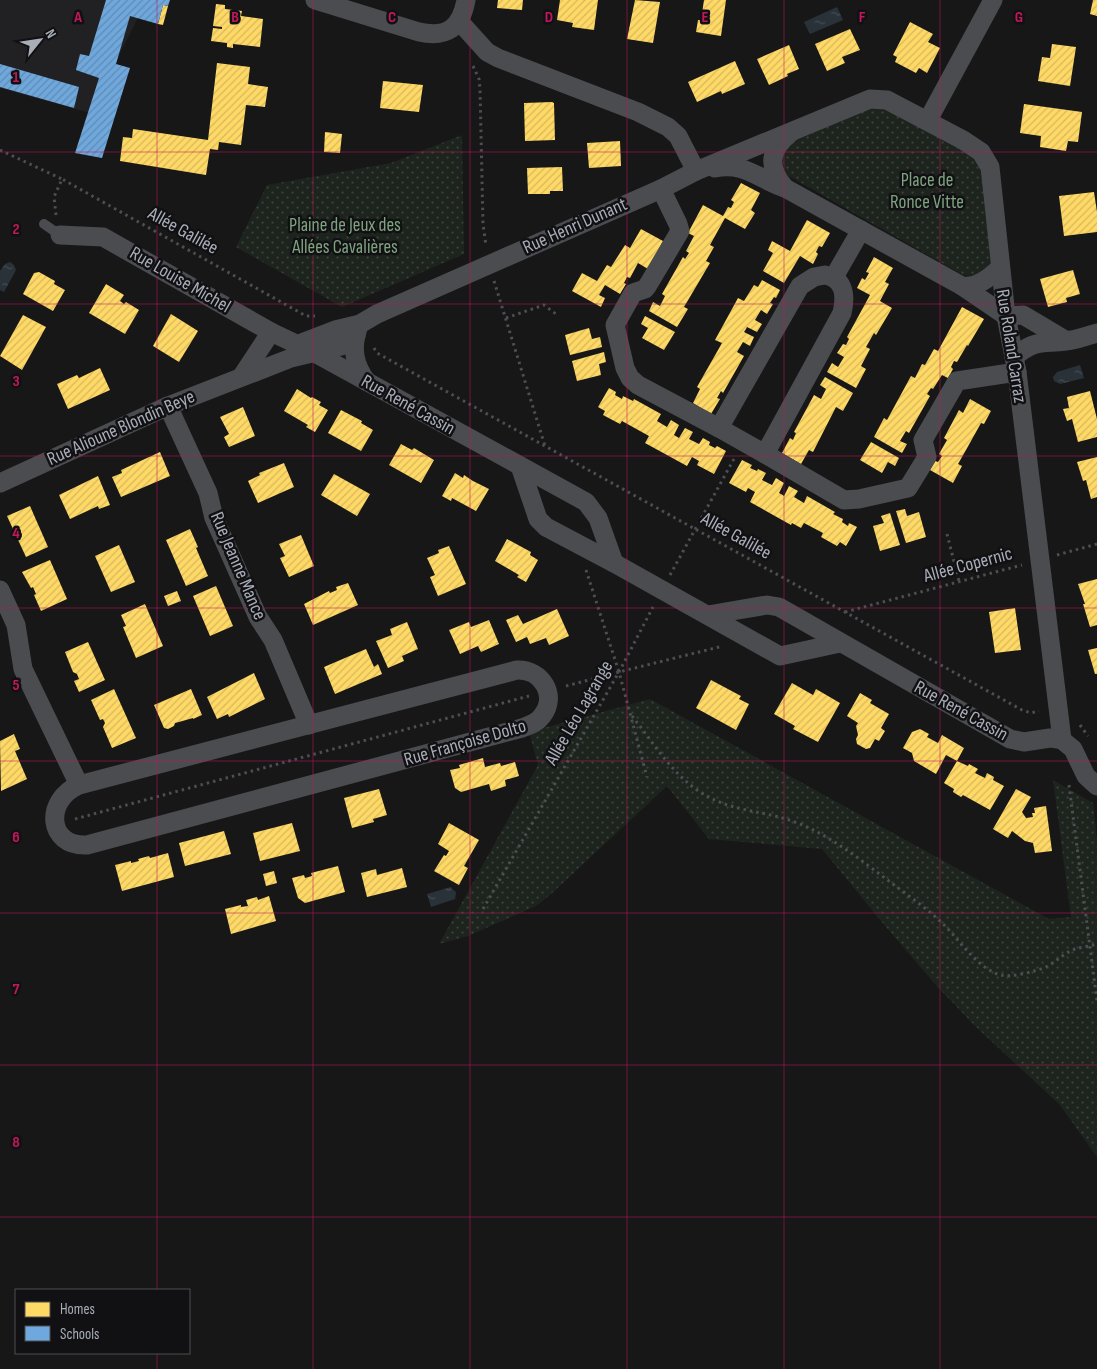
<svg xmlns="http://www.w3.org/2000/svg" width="1097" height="1369" viewBox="0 0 1097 1369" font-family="'Sofia Sans Condensed',sans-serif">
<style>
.built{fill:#212123}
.park{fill:url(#park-dots)}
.water{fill:url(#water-ripples)}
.homes{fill:url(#homes-hatch)}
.schools{fill:url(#schools-hatch)}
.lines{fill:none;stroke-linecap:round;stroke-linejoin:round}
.path{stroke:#4d4e52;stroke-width:3;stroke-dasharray:2.5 4;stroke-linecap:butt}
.service{stroke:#4b4c50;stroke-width:10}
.minor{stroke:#4b4c50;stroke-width:19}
.grid{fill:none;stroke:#c2185b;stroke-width:1;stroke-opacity:0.55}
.labels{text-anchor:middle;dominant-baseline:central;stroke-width:5;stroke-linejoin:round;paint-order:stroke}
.park-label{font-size:19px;fill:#7fa381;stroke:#111113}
.street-label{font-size:19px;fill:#a8adb8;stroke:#111113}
.grid-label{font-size:16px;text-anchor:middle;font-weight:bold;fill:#c2185b;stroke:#111113;stroke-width:5;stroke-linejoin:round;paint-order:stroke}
</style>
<defs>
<pattern id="park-dots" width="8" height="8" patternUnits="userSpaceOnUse" patternTransform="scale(1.25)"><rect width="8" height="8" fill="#1d241e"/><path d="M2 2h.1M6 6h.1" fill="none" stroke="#3b413d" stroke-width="1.8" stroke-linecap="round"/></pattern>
<pattern id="water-ripples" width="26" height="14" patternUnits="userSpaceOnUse" patternTransform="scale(1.25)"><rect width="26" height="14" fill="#2a3239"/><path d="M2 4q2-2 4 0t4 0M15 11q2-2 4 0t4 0" fill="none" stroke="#464d54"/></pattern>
<pattern id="homes-hatch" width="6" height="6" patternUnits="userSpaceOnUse" patternTransform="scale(1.25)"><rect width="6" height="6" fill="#ffd966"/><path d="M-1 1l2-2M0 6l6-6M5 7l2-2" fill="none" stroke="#d6b85d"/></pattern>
<pattern id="schools-hatch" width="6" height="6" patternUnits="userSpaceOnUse" patternTransform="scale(1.25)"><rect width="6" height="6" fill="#6fa8dc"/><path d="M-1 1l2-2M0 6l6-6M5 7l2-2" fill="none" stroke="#608bb3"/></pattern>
</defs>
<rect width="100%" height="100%" fill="#171717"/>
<polygon class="built" points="0,0 147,0 90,113 0,88"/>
<g class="park">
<path d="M877,103L980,157L995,258C990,270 977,278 963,275L787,175L784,169L782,159L783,152L793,140Z"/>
<polygon points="462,135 464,254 342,307 236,247 267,185 391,163"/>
<polygon points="650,699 1049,919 1071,917 1053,780 1093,803 1097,840 1097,1157 1060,1105 975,1026 935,984 886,927 822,849 709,839 667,786 550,895 536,906 468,936 439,944 538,765 529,732"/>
</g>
<g class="water">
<polygon points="837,7 843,20 810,34 804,22"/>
<polygon points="10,262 14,265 16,270 4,292 0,290 0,271 5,264"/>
<polygon points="1080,365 1084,378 1060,384 1054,381 1053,377 1057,372"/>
<polygon points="451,887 452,889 456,892 455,899 431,907 427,894"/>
</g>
<g class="homes">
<polygon points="498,0 523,0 522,10 497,8"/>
<polygon points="560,0 598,0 594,30 572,27 573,23 557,20"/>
<polygon points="635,0 660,2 653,43 627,39"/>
<polygon points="704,0 726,0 721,36 696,32 698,20 701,20"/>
<polygon points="1093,0 1097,0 1097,16 1090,14"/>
<polygon points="216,4 225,5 225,9 242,11 241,16 263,19 260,47 233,44 233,48 227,47 227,43 211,41 213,28 222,29 222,27 213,26"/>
<polygon points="163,5 168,6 163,25 158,24"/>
<polygon points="910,22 933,34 928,42 940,48 927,73 919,68 916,73 895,62 897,57 893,55"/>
<polygon points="850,29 860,50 842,57 845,63 827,71 815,44"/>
<polygon points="1052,44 1076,47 1070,86 1038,81 1042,57 1050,58"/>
<polygon points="789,45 799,69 787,74 788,76 769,85 757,59"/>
<polygon points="735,61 745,84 722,94 721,91 697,102 688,82"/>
<polygon points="217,63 250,67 248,84 268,87 265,107 246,105 241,145 219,142 218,150 210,149 206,175 120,161 123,137 132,138 133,129 208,140"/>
<polygon points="383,81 423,85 419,112 380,108"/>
<polygon points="552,102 554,103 555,140 525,141 524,103"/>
<polygon points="1024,104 1082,112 1078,142 1068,141 1066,151 1040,147 1041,136 1020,133"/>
<polygon points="325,132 342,134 340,153 324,152"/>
<polygon points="620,141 621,166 589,168 587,143"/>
<polygon points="562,167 563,191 550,191 550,194 528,194 527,168"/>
<polygon points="741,183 760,193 751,210 755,213 745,229 725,218 710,245 714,247 706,261 710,263 684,307 688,309 677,327 649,311 653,302 660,306 665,296 662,294 683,257 685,259 689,253 686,251 694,236 688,233 703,205 723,216 728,207 731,208 734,202 731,200"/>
<polygon points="1094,192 1097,212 1097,232 1064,236 1059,196"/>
<polygon points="807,220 830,233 822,247 819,246 816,252 818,254 813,264 800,256 784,283 763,271 773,253 768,250 772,241 790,251"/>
<polygon points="641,229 663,241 648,269 638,263 630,278 627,277 624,283 626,284 620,294 605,285 599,295 605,298 601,307 572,291 582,273 597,281 607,265 611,267 625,245 630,248"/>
<polygon points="874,257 893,268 885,282 889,284 880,301 892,308 876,335 874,333 866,347 870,349 861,366 866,369 856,388 827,372 832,363 838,367 844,357 837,353 843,344 846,345 849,339 847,337 870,295 857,288 862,278 865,280 869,273 866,272"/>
<polygon points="1073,270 1080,294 1066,298 1067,302 1048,307 1040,279"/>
<polygon points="39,272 55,281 54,284 65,290 53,311 23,294 34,273"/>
<polygon points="762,280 780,290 776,298 774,297 770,303 773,304 767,314 761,310 755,320 762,324 757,332 747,327 746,329 744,332 754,337 750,346 743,342 737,352 744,356 723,393 721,391 717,398 720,399 711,414 693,403 700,389 697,387 722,343 715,340 738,298 744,301 754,285 758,287"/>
<polygon points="106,284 124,295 120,301 124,304 126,302 139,310 125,334 89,313"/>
<polygon points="962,307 984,319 968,346 967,345 957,362 954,361 951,367 953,369 948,378 942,375 933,389 931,388 927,394 930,396 909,433 906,431 900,441 907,444 902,453 874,437 884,418 887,420 911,376 915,378 922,364 925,365 934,349 938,351"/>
<polygon points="171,314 198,331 179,362 153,346"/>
<polygon points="23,315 46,327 22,370 0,356"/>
<polygon points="645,316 675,332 664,350 642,338 648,328 641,324"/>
<polygon points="589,328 592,339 600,337 602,347 570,355 565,335"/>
<polygon points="604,352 606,362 599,364 601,375 577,381 572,361"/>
<polygon points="100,368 110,390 68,409 57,384 77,375 79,378"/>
<polygon points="825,377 853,393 843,411 836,407 813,452 809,450 801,464 782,453 790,438 793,440 796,433 794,432 814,395 821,399 826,389 820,385"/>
<polygon points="609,388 616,392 615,395 622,399 623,396 633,401 634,399 661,414 657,421 667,427 671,420 679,425 674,435 679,438 685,428 693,432 689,439 699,444 703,438 710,442 709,445 715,448 717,446 726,451 714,474 697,465 699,461 692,457 687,466 645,443 649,436 622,421 620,424 603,415 605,411 598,407"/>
<polygon points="297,389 311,398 312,397 321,402 319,405 328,410 315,432 306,427 308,425 284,411"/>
<polygon points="1090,391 1097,419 1097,437 1078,442 1072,419 1067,421 1063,409 1069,408 1067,397"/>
<polygon points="970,399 991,411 984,424 981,423 966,450 958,464 962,466 953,483 930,470 935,461 938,462 942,456 939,454 947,440 944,438 959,410 963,413"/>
<polygon points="243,407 255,436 229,447 224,437 229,434 220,417"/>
<polygon points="341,410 362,421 361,423 373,430 361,451 328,433"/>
<polygon points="871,442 899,458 895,466 888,462 882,473 860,460"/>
<polygon points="401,444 412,450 414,448 434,460 421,483 389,465"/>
<polygon points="160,452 170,476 121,497 112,477 122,473 121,470"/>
<polygon points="1097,457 1097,497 1091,499 1086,480 1083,481 1077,462"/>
<polygon points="742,460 752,465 750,468 757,471 758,469 766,473 762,480 772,485 776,478 784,483 779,493 781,494 784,496 789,486 798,491 794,497 804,503 807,496 835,512 833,514 843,519 842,522 848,526 849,523 857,527 846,546 840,542 837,546 821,537 823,533 804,523 801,528 792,523 791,525 750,502 755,492 748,488 746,492 729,483"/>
<polygon points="284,463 294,487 258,503 248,481 260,475 259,473"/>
<polygon points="455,473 463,478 464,475 473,481 489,489 476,511 452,498 451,501 442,496"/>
<polygon points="334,474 370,494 357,516 321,495"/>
<polygon points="98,476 110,505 99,509 98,506 70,519 59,495"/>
<polygon points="30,506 48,547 26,557 7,516"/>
<polygon points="905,509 907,516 919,512 926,537 906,543 896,511"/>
<polygon points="890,513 900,545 880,551 873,526 884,523 881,516"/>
<polygon points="190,529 198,547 196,548 208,576 186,586 166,540"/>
<polygon points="301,535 314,566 289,577 280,558 285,556 279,544"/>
<polygon points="507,539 531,552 530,555 538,560 526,582 517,577 519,575 495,561"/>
<polygon points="119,545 135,582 111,592 95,556"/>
<polygon points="449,546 466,584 438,596 430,577 435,575 427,558 439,553 438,550"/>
<polygon points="50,560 67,599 41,611 34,595 36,594 33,587 31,588 22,572"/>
<polygon points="1097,579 1097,625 1090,627 1083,604 1085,604 1078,584"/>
<polygon points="348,583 358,605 313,625 304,604 329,591 330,593 337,590 336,587"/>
<polygon points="216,586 233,626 210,636 193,596"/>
<polygon points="177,591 181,601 168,606 164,596"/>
<polygon points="145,604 163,646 136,658 123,627 126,626 121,615"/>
<polygon points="1015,608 1021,650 995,653 989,612"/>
<polygon points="557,609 569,636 549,645 546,638 530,644 527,637 516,642 506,620 518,615 523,624"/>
<polygon points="489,620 499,644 481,652 478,646 460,654 449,630 469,622 471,627"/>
<polygon points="407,622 418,649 402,656 404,661 388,668 376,641 392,635 390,629"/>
<polygon points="88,642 105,680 79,692 74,681 79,679 77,674 73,672 65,652"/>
<polygon points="1097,648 1097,674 1095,674 1088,650"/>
<polygon points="366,649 374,667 378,664 382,674 335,694 324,667"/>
<polygon points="254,673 265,699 229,717 228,714 217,719 207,697"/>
<polygon points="711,680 741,696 739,699 749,704 736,730 696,708"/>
<polygon points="792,683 813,695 816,689 840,703 818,742 793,729 795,726 774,714"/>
<polygon points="114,689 136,738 112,748 103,727 105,723 103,719 100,720 91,700"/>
<polygon points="191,689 202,715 193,719 193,718 179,722 175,723 174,726 168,729 164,728 154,705"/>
<polygon points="860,693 872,700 870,703 889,714 881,728 885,731 879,741 875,739 870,748 866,749 857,744 856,739 858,735 856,726 858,723 847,716"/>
<polygon points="920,729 929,734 927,737 938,743 942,735 964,748 957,761 946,755 936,774 914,761 912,753 903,748 912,732"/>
<polygon points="14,734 20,749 15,751 27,779 1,791 0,741"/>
<polygon points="483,758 485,767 500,763 501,766 515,762 519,776 505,780 506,786 491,791 489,784 461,792 455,788 450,770 460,768 459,765"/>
<polygon points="957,761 968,766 969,764 978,769 975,773 985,778 987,773 994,777 993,780 1004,786 990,810 963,795 961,797 953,792 954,789 944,783"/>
<polygon points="379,789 387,815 373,819 374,822 352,828 344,798"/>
<polygon points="1016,789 1031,797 1022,812 1026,818 1033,817 1032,813 1035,813 1034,808 1046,806 1052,851 1035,853 1033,843 1025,841 1012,831 1008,838 993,829"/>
<polygon points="292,823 300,851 260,861 253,833"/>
<polygon points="449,823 479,840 464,866 468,868 459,885 434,871 444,855 446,856 449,851 438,844"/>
<polygon points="224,831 231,854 185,866 179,843"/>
<polygon points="168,853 174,877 122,891 115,865 131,861 131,863 139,861 138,859 149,856 150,858"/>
<polygon points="338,866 345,892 305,903 298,898 292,878 304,875 305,878 312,876 311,873"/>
<polygon points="402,868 407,887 367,897 361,873 376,869 377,875"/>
<polygon points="274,871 277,883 266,886 263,874"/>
<polygon points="269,896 276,921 231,934 225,909 241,905 241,907 248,906 246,900 257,897 258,900"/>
</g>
<g class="schools">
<polygon points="106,0 170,0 168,6 163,5 158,24 130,16 116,64 130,68 102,158 75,153 99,78 76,70 80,54 89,56"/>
<polygon points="0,64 79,87 74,108 0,87"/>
</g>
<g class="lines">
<g class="path">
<polyline points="473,66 479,79 480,89 483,224 486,246"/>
<polyline points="0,150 62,179"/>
<polyline points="56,215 54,197 62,179 306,316 315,316"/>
<polyline points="494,281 545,446"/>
<polyline points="506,318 544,305 556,314"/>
<polyline points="374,348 377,353 1022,710 1031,713 1039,711"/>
<polyline points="947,534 959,581"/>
<polyline points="1057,555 1097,544"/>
<polyline points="586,570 619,672 723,646"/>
<polyline points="670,575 735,457"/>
<polyline points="845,612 1022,565"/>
<polyline points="566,686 619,672 647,777"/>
<path d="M632,716C652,741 670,771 697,790C732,814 764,809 800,824C837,839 869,867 901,890C917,902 934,914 948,929C962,944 980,970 1001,975C1011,978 1036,971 1046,967C1056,962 1064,953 1075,949C1082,947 1090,946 1097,944"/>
<polyline points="1080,725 1088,736"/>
<polyline points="1069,785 1097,1001"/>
<polyline points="75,819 529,696"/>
<polyline points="483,909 619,672 653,607"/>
</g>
<polyline class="service" points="44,224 60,235"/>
<g class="minor">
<path d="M315,0L419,32C447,38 461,28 466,0"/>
<polyline points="459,21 487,52 498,58 638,112 668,127 678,136 696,171"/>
<polyline points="928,120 993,0"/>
<path d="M715,168C745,162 758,179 785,188L962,286C977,288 989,278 1000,268"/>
<path d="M785,188C767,167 769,150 790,133"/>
<polyline points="661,189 678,224 680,231 648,285 645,289 633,293 615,325 625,368 630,378 638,385 719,428"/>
<polyline points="60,235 103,237 271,332 313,352 586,502 598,518 614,563"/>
<path d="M825,275C845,279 846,296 842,313L765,454L719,428L800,286L814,277Z"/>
<polyline points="834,277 861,230"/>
<polyline points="962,286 1006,316"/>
<polyline points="1006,316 1023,315 1065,340"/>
<path d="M358,328C351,348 354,365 367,382"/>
<polyline points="296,345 335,330 360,324 377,314 661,189 696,171 870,99 887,100 963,140 981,152 990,167 1006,316 1017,372 1062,740"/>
<path d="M1014,357C1036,339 1041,344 1066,341C1076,340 1087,336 1097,333"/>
<polyline points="242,376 271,332"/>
<polyline points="168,406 208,493 214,518 258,617 273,640 309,725"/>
<polyline points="765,454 844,500 859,499 908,488 927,457 923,440 957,381 1017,372"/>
<polyline points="520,466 538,519 546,527 614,563 780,656 840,643"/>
<polyline points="0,483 168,406 291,358 341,346 356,336"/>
<polyline points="0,590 16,625 23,669 79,785"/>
<polyline points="708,615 767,605 779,607 1010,739 1024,742 1050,738 1062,740 1073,749 1086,776 1097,786"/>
<path d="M517,670C542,669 558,696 542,716C537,723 530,725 522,728L87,845C47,847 44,800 79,785Z"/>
</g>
</g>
<path class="grid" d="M157,0V1290M313,0V1369M470,0V1369M627,0V1369M784,0V1369M940,0V1369M0,152H1097M0,304H1097M0,456H1097M0,608H1097M0,761H1097M0,913H1097M0,1065H1097M0,1217H1097M157,1353V1369"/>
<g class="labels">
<g class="park-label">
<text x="927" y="180">Place de<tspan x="927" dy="22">Ronce Vitte</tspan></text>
<text x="345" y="225">Plaine de Jeux des<tspan x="345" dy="22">Allées Cavalières</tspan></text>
</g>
<g class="street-label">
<text transform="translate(575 226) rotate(-24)">Rue Henri Dunant</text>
<text transform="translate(183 231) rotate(29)">Allée Galilée</text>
<text transform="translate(180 280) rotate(30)">Rue Louise Michel</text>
<text transform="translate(1011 346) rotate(81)">Rue Roland Carraz</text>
<text transform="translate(408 405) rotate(29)">Rue René Cassin</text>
<text transform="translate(121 428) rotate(-24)">Rue Alioune Blondin Beye</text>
<text transform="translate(736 536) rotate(29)">Allée Galilée</text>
<text transform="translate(968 565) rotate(-15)">Allée Copernic</text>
<text transform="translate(238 566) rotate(67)">Rue Jeanne Mance</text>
<text transform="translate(961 711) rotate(29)">Rue René Cassin</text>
<text transform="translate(579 713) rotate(-60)">Allée Léo Lagrange</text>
<text transform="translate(465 743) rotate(-16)">Rue Françoise Dolto</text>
</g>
</g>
<g class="grid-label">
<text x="78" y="22">A</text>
<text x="235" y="22">B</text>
<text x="392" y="22">C</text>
<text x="549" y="22">D</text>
<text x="705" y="22">E</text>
<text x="862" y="22">F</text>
<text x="1019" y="22">G</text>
<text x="16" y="82">1</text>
<text x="16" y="234">2</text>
<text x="16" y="386">3</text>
<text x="16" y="538">4</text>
<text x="16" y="690">5</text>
<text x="16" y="842">6</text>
<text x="16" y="994">7</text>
<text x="16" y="1147">8</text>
</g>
<rect x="15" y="1289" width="175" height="65" fill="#111113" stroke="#4d4f55"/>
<rect x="25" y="1302" width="25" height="15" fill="#ffd966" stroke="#4d4f55"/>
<text x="60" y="1314" font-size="15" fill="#a8adb8">Homes</text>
<rect x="25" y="1326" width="25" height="15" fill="#6fa8dc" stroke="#4d4f55"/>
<text x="60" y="1339" font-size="15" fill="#a8adb8">Schools</text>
<g transform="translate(40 40) rotate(60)" stroke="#111113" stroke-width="4" paint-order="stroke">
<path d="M0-4L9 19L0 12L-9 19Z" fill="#a8adb8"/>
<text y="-8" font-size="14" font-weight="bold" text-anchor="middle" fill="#a8adb8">N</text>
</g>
</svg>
